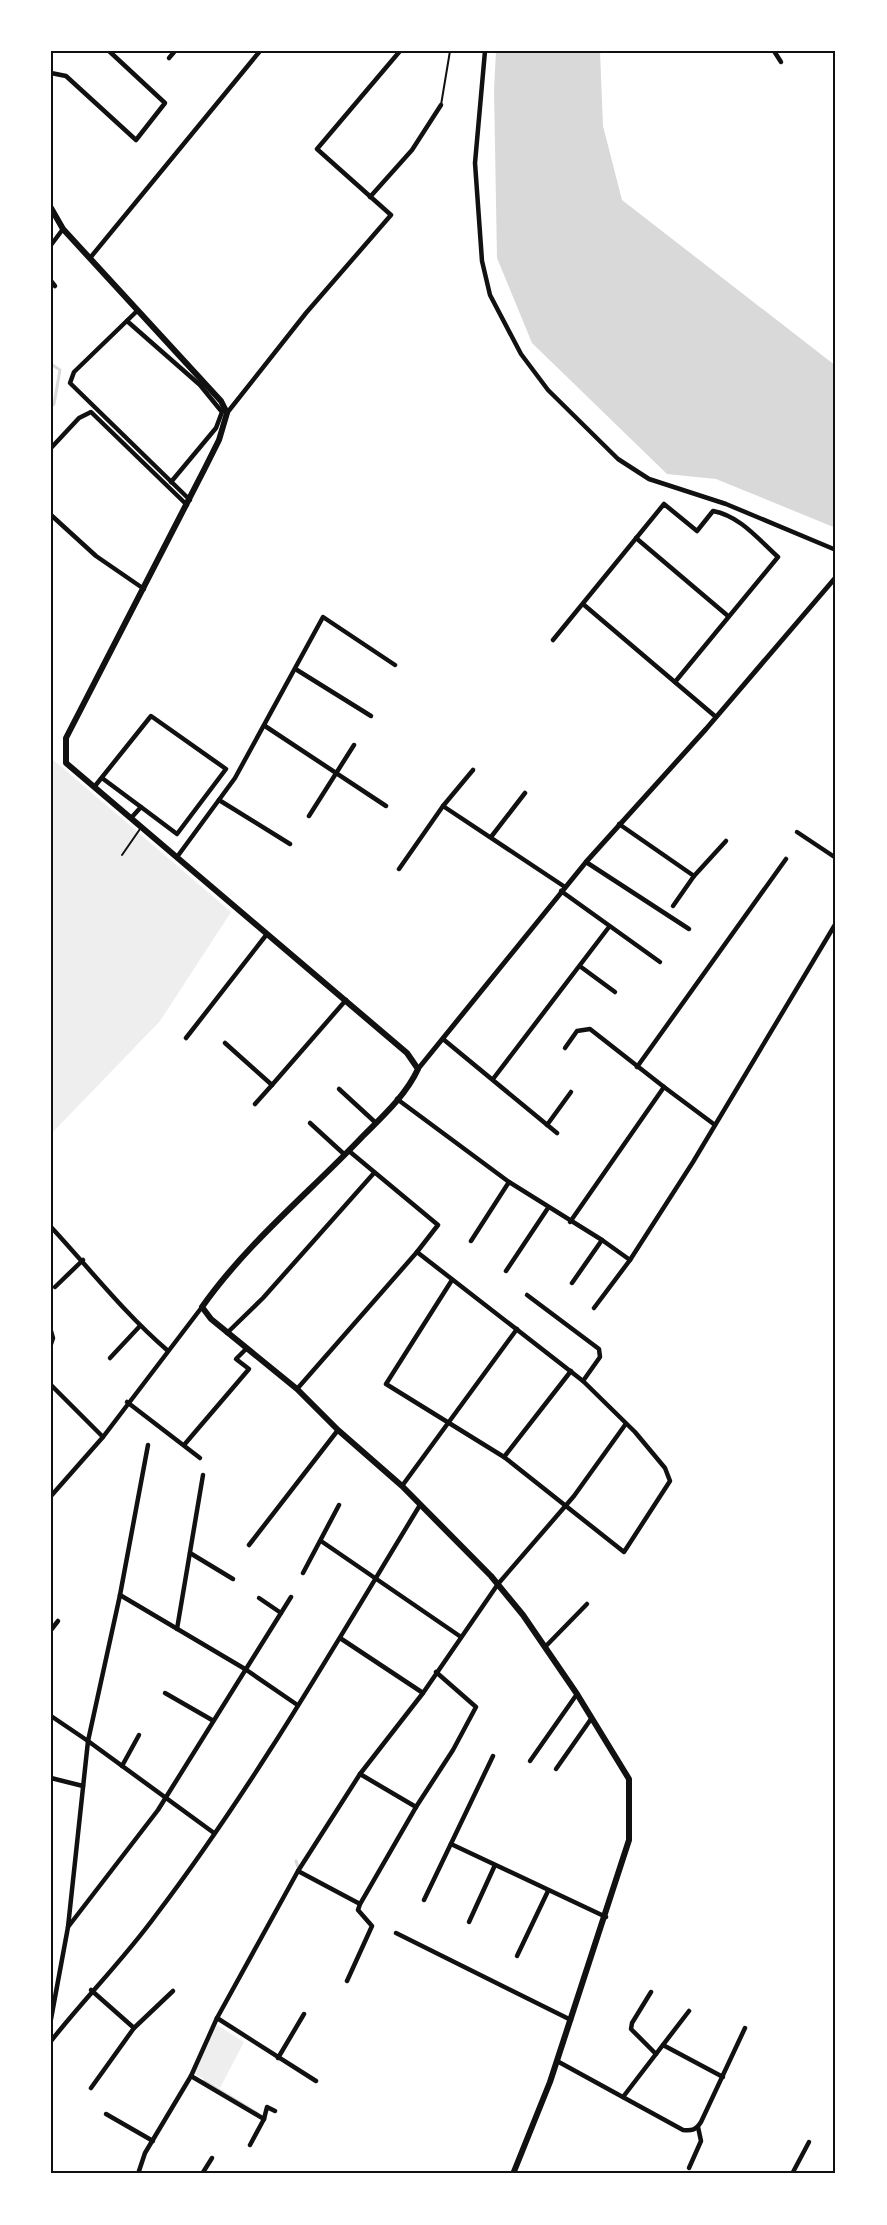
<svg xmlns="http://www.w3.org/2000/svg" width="887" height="2225" viewBox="0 0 887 2225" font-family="'Space Grotesk',sans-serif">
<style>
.green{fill:#eee}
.water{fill:#d9d9d9}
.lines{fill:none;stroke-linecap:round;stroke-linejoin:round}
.stream{stroke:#d9d9d9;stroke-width:3}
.service{stroke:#111;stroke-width:2}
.minor{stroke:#111;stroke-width:4.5}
.tertiary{stroke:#111;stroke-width:5}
.secondary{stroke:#111;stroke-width:6}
.neatline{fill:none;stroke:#111;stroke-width:2}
</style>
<rect width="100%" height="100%" fill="#fff"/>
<g class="green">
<polygon points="51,758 231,912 160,1021 51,1134"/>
<polygon points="217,2025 244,2042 220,2088 191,2072"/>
</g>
<polygon class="water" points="496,51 600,51 603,126 622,200 836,366 836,528 716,479 667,474 532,343 497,258 494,89"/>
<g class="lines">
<g class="stream">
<polyline points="51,364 60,370 54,404 51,406"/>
<polyline points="296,1861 299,1870"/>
<polyline points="204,2081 257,2113"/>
</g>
<g class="service">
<polyline points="441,105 450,51"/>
<polyline points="122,855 140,829"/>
</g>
<g class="minor">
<polyline points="485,51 475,163 482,261 490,295 521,354 548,390 618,459 649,479 726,504 836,550"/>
<polyline points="774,51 781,62"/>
<polyline points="169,58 175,51"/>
<polyline points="51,73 66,76 136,140 165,103 109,51"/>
<polyline points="370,197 412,150 441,105"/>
<polyline points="51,245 63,229"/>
<polyline points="90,258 260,51"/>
<polyline points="51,281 55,286"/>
<polyline points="136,312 74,372 70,383 190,500"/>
<polyline points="127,321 200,385 222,412 216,428 171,482"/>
<polyline points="227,413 306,313 391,215 317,149 400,51"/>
<polyline points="51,448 79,418 91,412 187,505"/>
<polyline points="51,515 96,556 144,589"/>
<polyline points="636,538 728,616"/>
<polyline points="583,604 716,717"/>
<path d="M553,640L664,504L697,531L713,511C740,516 758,539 778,557L675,682"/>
<polyline points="297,670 371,716"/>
<polyline points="265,726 386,806"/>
<polyline points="102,778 141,807"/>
<polyline points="95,786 151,716 226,769 177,834 141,807 132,817"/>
<polyline points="219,800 290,844"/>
<polyline points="443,806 473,770"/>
<polyline points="309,816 354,745"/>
<polyline points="619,824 694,876"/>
<polyline points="797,832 836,858"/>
<polyline points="491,837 525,793"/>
<polyline points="177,857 235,778 323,617 395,665"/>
<polyline points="586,862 689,929"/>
<polyline points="399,869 443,806 565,887"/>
<polyline points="561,891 660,962"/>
<polyline points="673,906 694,876 726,841"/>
<polyline points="581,967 615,992"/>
<polyline points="186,1038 267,934"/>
<polyline points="443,1039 557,1133"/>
<polyline points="225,1043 272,1085 346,1000"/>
<polyline points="565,1048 577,1031 590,1029 664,1087 570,1222"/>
<polyline points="637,1067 786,859"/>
<polyline points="493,1079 609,927"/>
<polyline points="664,1087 715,1125"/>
<polyline points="339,1089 376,1123"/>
<polyline points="397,1099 509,1182 602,1240 630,1260 693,1162 836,923"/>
<polyline points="255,1104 272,1085"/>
<polyline points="310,1123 345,1155"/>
<polyline points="547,1125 571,1092"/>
<polyline points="349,1151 438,1225 417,1252 583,1381 635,1432 665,1468 670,1481 624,1552 504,1457 386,1384 452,1280"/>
<path d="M51,1227C89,1268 125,1314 167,1350"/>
<polyline points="471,1241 509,1182"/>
<polyline points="506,1271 548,1208"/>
<polyline points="572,1283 602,1240"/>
<polyline points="55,1287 83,1260"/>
<polyline points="527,1295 599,1349 600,1357 583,1381"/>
<polyline points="594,1308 630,1260"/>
<polyline points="51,1331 53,1338 51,1344"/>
<polyline points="227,1333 263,1298 374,1173"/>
<polyline points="110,1358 139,1327"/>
<polyline points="51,1385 103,1437"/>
<polyline points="297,1389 417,1252"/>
<polyline points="127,1402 200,1458"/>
<polyline points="184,1445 249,1369 236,1359 246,1349"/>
<polyline points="504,1457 571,1371"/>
<polyline points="402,1486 517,1329"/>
<polyline points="51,1496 103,1437 202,1307"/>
<polyline points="321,1541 461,1637"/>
<polyline points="249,1545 338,1430"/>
<polyline points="190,1553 233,1579"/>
<polyline points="303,1573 339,1505"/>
<polyline points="120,1595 245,1669 296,1704"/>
<polyline points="259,1598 281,1613"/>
<polyline points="177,1629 203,1475"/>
<polyline points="51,1630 58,1621"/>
<polyline points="340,1638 423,1693"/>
<polyline points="545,1647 587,1604"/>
<polyline points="165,1693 212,1720"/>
<polyline points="51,1716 88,1741 120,1595 148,1445"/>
<polyline points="530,1761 577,1694"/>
<polyline points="122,1766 139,1735"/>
<polyline points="556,1769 591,1719"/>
<polyline points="360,1774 416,1807"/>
<polyline points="51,1778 83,1786"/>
<polyline points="451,1844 606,1917"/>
<polyline points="298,1871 360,1904"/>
<polyline points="424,1900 493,1756"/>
<polyline points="469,1922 495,1865"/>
<polyline points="68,1927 88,1741 214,1833"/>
<polyline points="396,1933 571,2020"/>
<polyline points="517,1956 548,1891"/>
<polyline points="347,1981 372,1926 358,1910 360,1904 416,1807 453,1750 476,1707 436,1672"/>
<polyline points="91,1990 134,2028 173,1991"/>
<polyline points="651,1992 632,2023 631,2029 656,2054"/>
<polyline points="217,2018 316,2081"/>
<polyline points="51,2019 68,1927 158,1810 291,1597"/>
<path d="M51,2041C85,1998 124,1959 156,1915C254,1786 336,1643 420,1505"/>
<polyline points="663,2045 723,2077"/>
<polyline points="278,2058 304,2014"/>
<path d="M557,2061L683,2130C692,2131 696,2130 701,2122L745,2028"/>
<polyline points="191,2076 264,2119"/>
<polyline points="91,2088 134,2028"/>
<polyline points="623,2097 689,2011"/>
<polyline points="106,2114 153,2141"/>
<polyline points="250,2145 264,2119 267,2107 275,2111"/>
<polyline points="689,2168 701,2141 698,2127"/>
<polyline points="138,2174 145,2153 191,2076 217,2018 298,1871 360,1774 423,1693 498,1584 574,1496 625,1425"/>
<polyline points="202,2174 212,2158"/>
<polyline points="792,2174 809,2142"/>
</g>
<polyline class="tertiary" points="418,1069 586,862 706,729 836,577"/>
<path class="secondary" d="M51,208L63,229L221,401L227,413L219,440L205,468L66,738V763L407,1053L418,1069C406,1095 383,1116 363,1136C309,1193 247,1243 202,1307L211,1319L297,1389L338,1430L402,1486L491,1576L523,1615L577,1694L629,1779V1840L550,2082L513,2174"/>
</g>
<rect width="887" height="2225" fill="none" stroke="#ffffff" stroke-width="105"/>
<rect x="52" y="52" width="782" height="2120" class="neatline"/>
</svg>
